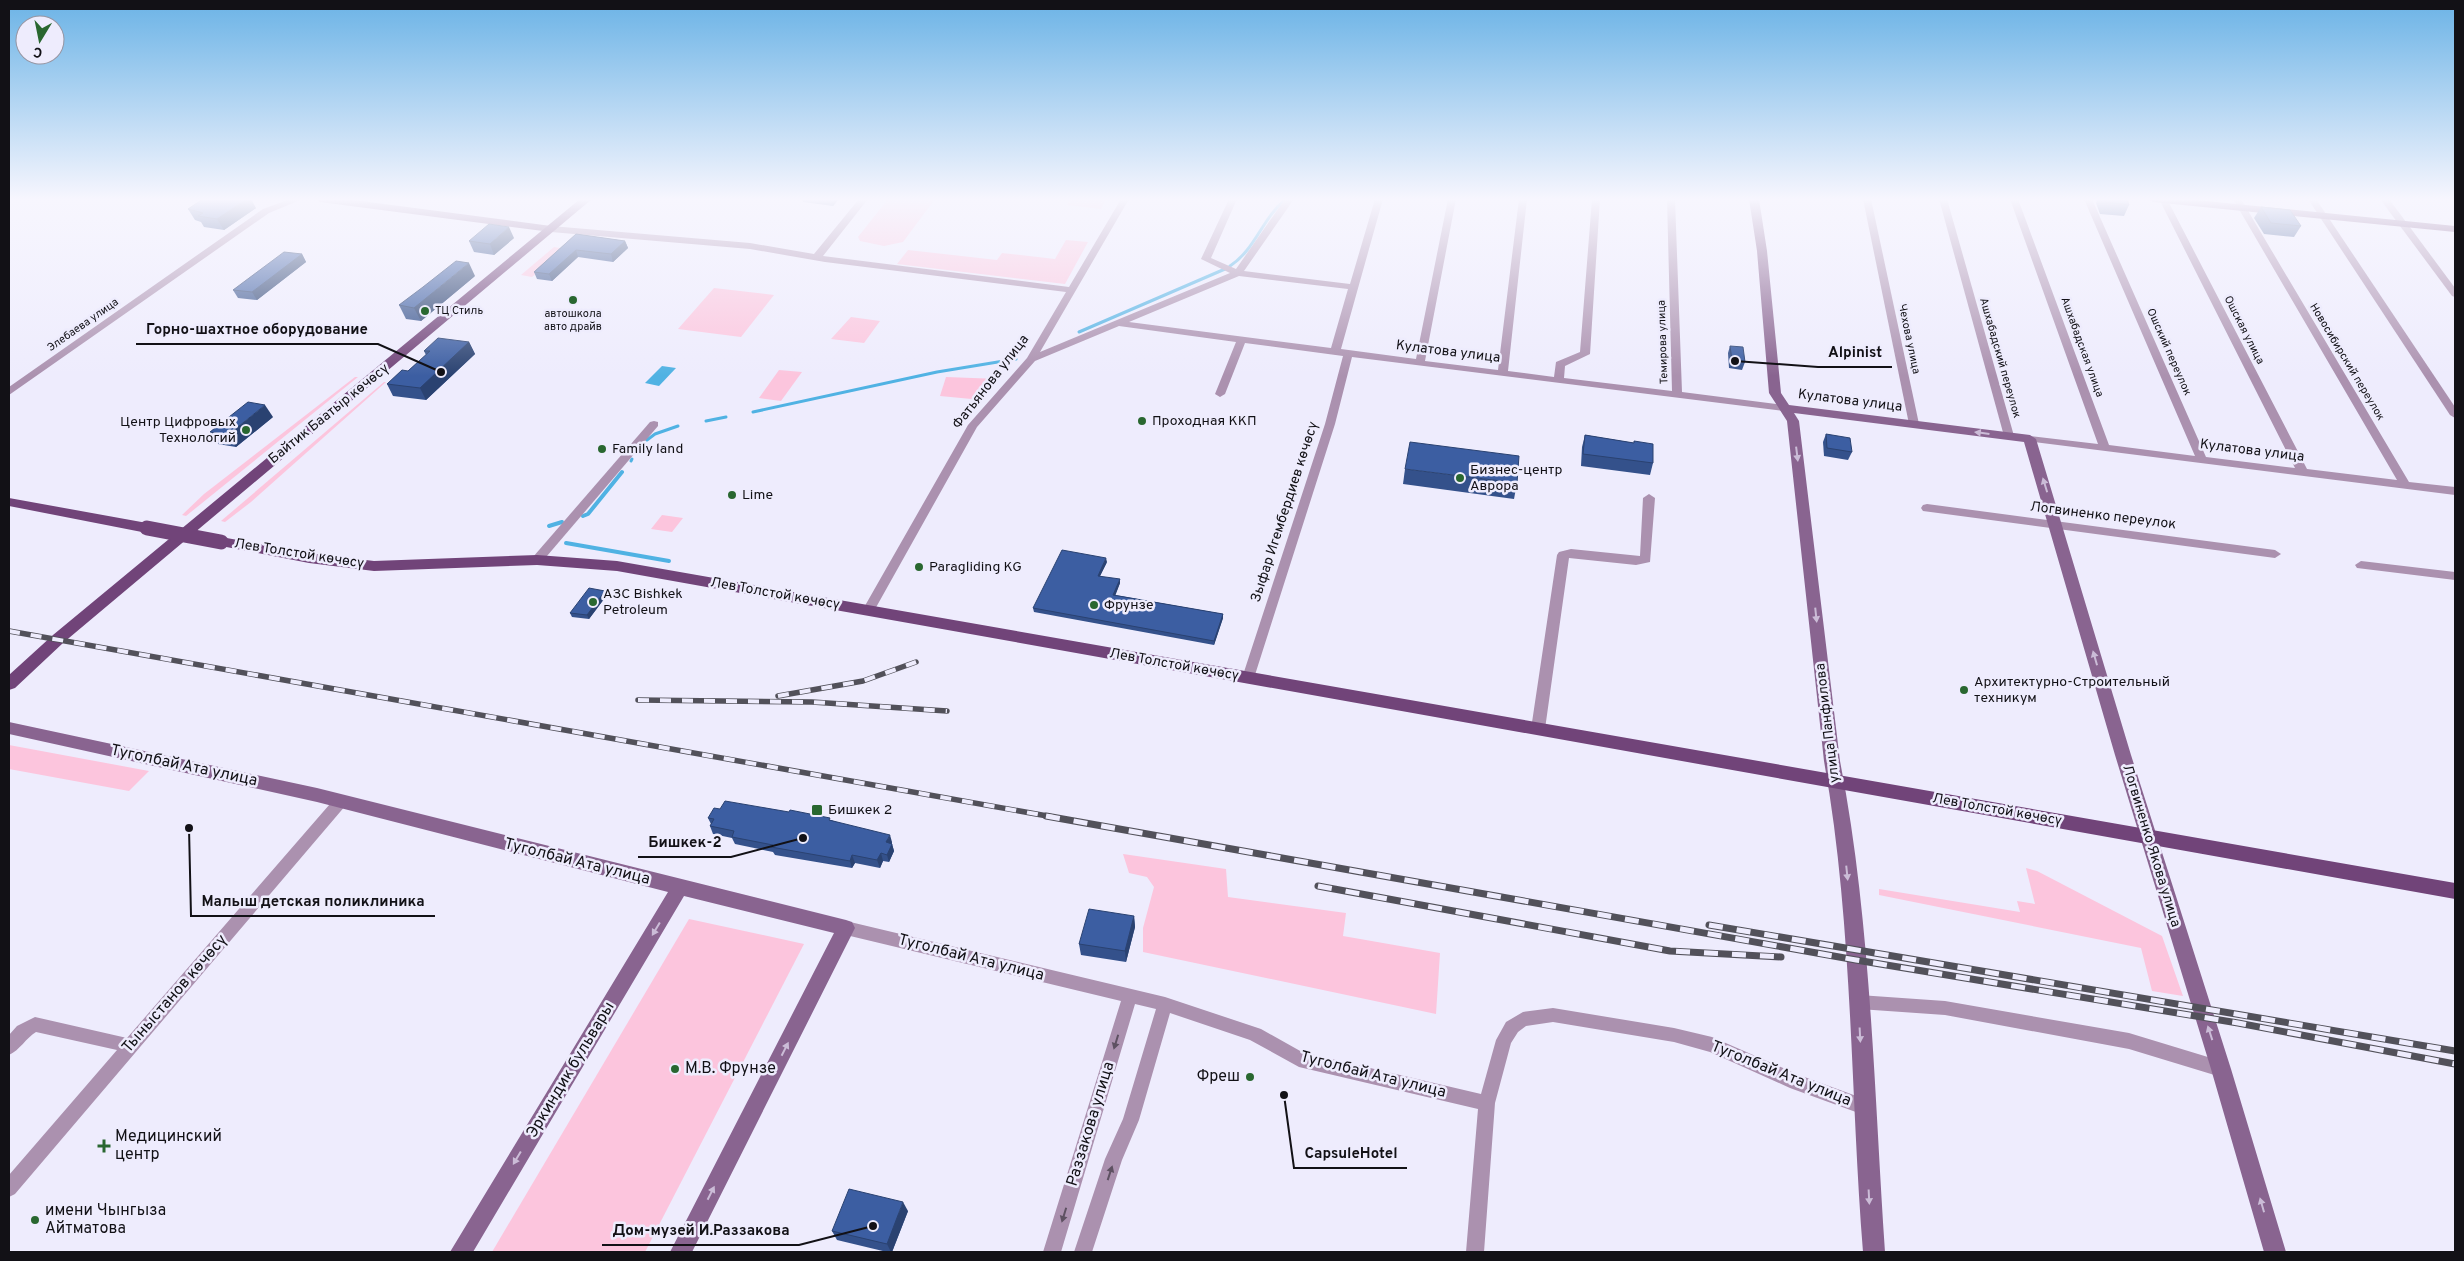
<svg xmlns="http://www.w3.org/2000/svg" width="2464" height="1261" viewBox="0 0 2464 1261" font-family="Overpass,sans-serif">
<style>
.green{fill:#fcc5dd}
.water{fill:#50b2e3}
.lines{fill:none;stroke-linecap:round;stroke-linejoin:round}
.stream-far1{stroke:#50b2e3;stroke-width:3}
.stream{stroke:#50b2e3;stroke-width:4}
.street{fill:#ab91af;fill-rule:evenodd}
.secondary{fill:#896490;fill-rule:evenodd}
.primary{fill:#714479;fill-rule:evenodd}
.rail-far1-casing{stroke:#52515a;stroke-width:5.5}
.rail-casing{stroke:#52515a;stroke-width:7}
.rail-far1{stroke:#eeecfd;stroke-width:4;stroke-dasharray:11;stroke-linecap:butt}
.rail{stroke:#eeecfd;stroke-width:5;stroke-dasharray:14;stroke-linecap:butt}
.primary-bridge{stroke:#714479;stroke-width:15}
.wall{fill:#34518b}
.shaded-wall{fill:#2a4271}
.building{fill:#3c5ea2;stroke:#2a4271}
.oneway{fill:#cbbcd7}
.oneway2{fill:#5e5162}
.poi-dot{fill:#296730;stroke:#eeecfd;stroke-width:2}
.labels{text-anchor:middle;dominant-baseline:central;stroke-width:5;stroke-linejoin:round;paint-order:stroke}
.far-poi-label{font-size:11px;fill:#121116;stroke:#eeecfd;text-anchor:start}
.far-street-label{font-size:11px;fill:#121116;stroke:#eeecfd}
.street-label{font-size:14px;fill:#121116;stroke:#eeecfd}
.poi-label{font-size:14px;fill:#121116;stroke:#eeecfd;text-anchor:start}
.near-street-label{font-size:16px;fill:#121116;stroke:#eeecfd}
.near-poi-label{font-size:16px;fill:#121116;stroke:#eeecfd;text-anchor:start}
.leader{fill:none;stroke:#121116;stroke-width:2}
.callout-dot{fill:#121116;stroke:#eeecfd;stroke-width:2}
.callout-label{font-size:15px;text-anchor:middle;font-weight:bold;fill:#121116;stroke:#eeecfd;stroke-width:5;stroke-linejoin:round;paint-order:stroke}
</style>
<rect width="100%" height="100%" fill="#eeecfd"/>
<g class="green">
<polygon points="888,199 935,199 903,242 884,246 860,241 858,237"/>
<polygon points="1071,199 1106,199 1101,209 1067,205"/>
<polygon points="1066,240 1088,242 1065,284 897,264 908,250 997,260 1002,253 1055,259"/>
<polygon points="554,247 565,249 532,277 521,275"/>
<polygon points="714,288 774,295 741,337 678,329"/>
<polygon points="851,317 880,321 864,343 831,339"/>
<polygon points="779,370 802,372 781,401 759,398"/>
<polygon points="355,377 358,377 186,516 182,515 204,494"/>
<polygon points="946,377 999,379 982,400 940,396"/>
<polygon points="384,382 386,382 251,502 225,522 221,521"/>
<polygon points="662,515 683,518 672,532 651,529"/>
<polygon points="9,745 149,771 129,791 9,769"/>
<polygon points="1123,854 1226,869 1228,897 1346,913 1343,936 1440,953 1436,1014 1143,952 1143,928 1154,887 1147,877 1129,873"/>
<polygon points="2026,868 2037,871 2162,936 2183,996 2152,991 2141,948 1879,895 1879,889 2020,912 2017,901 2035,904"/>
<polygon points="689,919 804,944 645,1252 492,1252"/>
</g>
<polygon class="water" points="662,366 676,368 659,386 645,383"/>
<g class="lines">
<g class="stream-far1">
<path d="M1230,266C1256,249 1262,218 1286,199"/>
<polyline points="1079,332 1225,269"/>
<polyline points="753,412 937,372 1016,359"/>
<polyline points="706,421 726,417"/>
<polyline points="647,440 655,434 678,426"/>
<polyline points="631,461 632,459"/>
</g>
<g class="stream">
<polyline points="583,516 588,514 622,472"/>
<polyline points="549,526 562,522"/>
<polyline points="566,543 669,561"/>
</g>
<g class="street">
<polygon points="290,199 303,199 269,213 9,395 9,387 263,209"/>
<path d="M859,199H868L823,256L1069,287L1121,199H1129L1040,352L1230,273L1201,259L1229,199H1237L1211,258L1236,269L1285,199H1294L1244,271L1350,284L1375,199H1383L1341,349L1416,359L1448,199H1456L1425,361L1498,370L1519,199H1527L1508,371L1554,377L1556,362L1580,352L1592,199H1600L1590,354L1565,366L1564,378L1672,391L1667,199H1675L1682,392L1784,405L1789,408L1784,411L1352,357L1335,424L1254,678L1253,681H1243L1242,678L1325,424L1343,356L1245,343L1225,394L1220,397L1215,394L1236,342L1119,326L1035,361L977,427L874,611L868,615L862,611L968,425L1027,358L1066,292L825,262L750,249L551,232L547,229L551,226L750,243L814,254ZM1239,276L1348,289L1331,348L1129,322Z"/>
<polygon points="1863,199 1871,199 1919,424 1914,427 1909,424"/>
<polygon points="1939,199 1947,199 2014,436 2013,438 2005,438 2004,436"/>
<polygon points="2010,199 2018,199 2109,445 2195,456 2084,199 2092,199 2206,457 2295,468 2159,199 2167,199 2307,469 2397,480 2233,199 2241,199 2409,482 2455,487 2455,495 2026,441 2025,439 2030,436 2098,444"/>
<polygon points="2308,199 2316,199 2455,407 2455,418 2450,415"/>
<polygon points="2380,199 2389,199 2455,288 2455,297 2452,296"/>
<polygon points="654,421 658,422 658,426 541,563 533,563 531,560 533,557 650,422"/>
<polygon points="1649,494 1655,498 1650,562 1636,565 1569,558 1545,729 1543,733 1533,733 1531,729 1557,555 1559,552 1571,549 1640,556 1643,498"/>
<polygon points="1927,504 2275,550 2281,554 2275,558 1923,511 1921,508 1923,505"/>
<polygon points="2361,561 2455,572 2455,580 2357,568 2355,565"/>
<path d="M341,795L346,797L348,801L346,805L15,1194L9,1197V1175L117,1050L36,1032C26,1038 20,1050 9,1055V1035L17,1026L35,1017L127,1038L336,797Z"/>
<polygon points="846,921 1165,997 1261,1029 1302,1052 1481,1094 1496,1040 1506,1022 1523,1012 1553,1008 1674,1028 1712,1037 1799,1075 1870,1101 1872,1107 1870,1113 1864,1115 1790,1088 1710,1052 1674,1042 1553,1022 1526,1026 1518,1032 1511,1043 1495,1103 1484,1252 1466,1252 1478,1109 1299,1067 1250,1040 1170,1013 1139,1120 1122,1160 1092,1252 1074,1252 1105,1159 1123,1119 1156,1009 1135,1004 1061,1252 1043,1252 1121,1001 846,935 841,933 838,928 841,923"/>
<polygon points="1859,995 1945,1001 2129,1033 2221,1061 2227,1063 2229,1069 2227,1075 2221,1077 2129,1049 1945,1015 1859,1009 1853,1007 1851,1002 1853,997"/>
</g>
<g class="secondary">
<polygon points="315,199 346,199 551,226 556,229 551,232 320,202"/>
<path d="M1749,199H1759L1767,251L1781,393L1789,405L2030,435L2036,439L2131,755L2231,1069L2286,1252H2264L2211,1069L2115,755L2024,442L1794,413L1799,421L1840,761C1871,919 1874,1091 1885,1252H1863C1850,1089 1853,923 1824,761L1787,421L1769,393L1757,251Z"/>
<polygon points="9,722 317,788 846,920 852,922 855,928 692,1252 670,1252 834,933 684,896 473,1252 450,1252 668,892 317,802 9,734"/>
</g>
<g class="primary">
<polygon points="580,199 592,199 63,643 15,688 9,690 9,675 53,635"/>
<polygon points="2148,199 2187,199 2455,226 2455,232 2153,202"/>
<polygon points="9,498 147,523 154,528 147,533 9,506"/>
<polygon points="221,537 309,553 374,561 537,555 617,561 2455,883 2455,899 617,571 537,565 374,571 309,563 216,545 214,542"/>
</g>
<g class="rail-far1-casing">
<g id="rail-far1">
<polyline points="9,631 1053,817"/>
<polyline points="778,696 863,681 916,662"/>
<polyline points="638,700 812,702 947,711"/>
</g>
</g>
<g class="rail-casing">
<g id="rail">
<polyline points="1046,816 1856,960 2238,1023 2455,1064"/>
<polyline points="1318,886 1670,951 1781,957"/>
<polyline points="1709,925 2455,1051"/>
</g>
</g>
<use href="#rail-far1" class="rail-far1"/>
<use href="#rail" class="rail"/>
<polyline class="primary-bridge" points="147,528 221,542"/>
</g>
<g class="wall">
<polygon points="802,199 839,199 833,206 803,202"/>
<polygon points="2098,199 2127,199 2129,205 2124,216 2100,214 2096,203"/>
<polygon points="2261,207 2301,226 2294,237 2264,234 2254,218"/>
<polygon points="256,208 224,230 204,227 201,222 195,220 188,209"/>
<polygon points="576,234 625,241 628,248 613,262 578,257 552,281 537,279 534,272"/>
<polygon points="514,238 494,255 474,252 469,241"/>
<polygon points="302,254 306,262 257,300 238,298 233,290"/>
<polygon points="475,276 421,321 406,319 399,305"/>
<polygon points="469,342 475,354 426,400 393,396 387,384 408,371 426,355 424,351"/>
<polygon points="1730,346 1745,362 1742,370 1729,368 1728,353"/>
<polygon points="273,417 236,447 218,444 210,432"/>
<polygon points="1826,434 1852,452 1848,460 1824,456 1823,442"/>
<polygon points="1585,435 1634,443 1634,441 1653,463 1650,475 1581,466 1582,447"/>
<polygon points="1405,469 1517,483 1514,499 1403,484"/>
<polygon points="1107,562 1100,576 1120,583 1115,595 1223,614 1223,618 1214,645 1034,612 1033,608"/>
<polygon points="605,591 607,595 589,619 572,617 570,613"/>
<polygon points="720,809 831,820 892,842 892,844 894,851 889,862 883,861 880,868 855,863 852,868 775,855 773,852 735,844 732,838 713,834 710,826 711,824 708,818"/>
<polygon points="1134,916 1135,927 1126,962 1081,955 1079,944"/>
<polygon points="908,1211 892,1252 887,1252 837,1240 832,1231"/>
</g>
<g class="shaded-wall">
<polygon points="247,199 251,199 256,208 224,230 217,219"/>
<polygon points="832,199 839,199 833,206"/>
<polygon points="509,227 514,238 494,255 490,244"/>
<polygon points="625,241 628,248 613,262 611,254"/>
<polygon points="576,250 578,257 552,281 549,274"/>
<polygon points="302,254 306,262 257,300 252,292"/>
<polygon points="469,263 475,276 421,321 414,308"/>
<polygon points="469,342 475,354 426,400 420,388"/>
<polygon points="265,405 273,417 236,447 228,435"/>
<polygon points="1106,558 1107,562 1098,580 1098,576"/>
<polygon points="1120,579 1120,583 1114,599 1113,595"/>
<polygon points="605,591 607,595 589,619 587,615"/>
<polygon points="1223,614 1223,618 1214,645 1214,641"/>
<polygon points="890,835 892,842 888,850 886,842"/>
<polygon points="892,844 894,851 889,862 887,855"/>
<polygon points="881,853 883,861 880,868 877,860"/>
<polygon points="852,855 855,863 852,868 850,861"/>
<polygon points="1134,916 1135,927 1126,962 1125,951"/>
<polygon points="903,1202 908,1211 892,1252 891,1252 887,1244"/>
</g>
<g class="building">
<polygon points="203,199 247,199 217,219 198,216 203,213 188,209"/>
<polygon points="2105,199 2127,199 2129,205 2106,202"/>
<polygon points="2261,207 2290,210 2301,226 2271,223"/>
<polygon points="489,224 509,227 490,244 469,241"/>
<polygon points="576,234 625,241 611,254 576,250 549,274 534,272"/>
<polygon points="284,252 302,254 252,292 233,290"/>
<polygon points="456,261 469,263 414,308 399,305 423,287"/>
<polygon points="438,338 469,342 420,388 387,384 402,370 408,371 430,351 424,351"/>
<polygon points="1730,346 1743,347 1745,362 1732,360"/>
<polygon points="248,402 265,405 228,435 210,432"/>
<polygon points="1826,434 1850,438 1852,452 1827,448"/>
<polygon points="1585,435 1634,443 1634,441 1653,444 1653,463 1583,454"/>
<polygon points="1410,442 1519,456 1517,483 1405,469"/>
<polygon points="1062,550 1106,558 1098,576 1120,579 1113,595 1223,614 1214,641 1033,608"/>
<polygon points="589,588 605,591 587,615 570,613"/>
<polygon points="725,801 789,812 790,810 830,818 829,820 890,835 886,842 892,844 887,855 881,853 877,860 852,855 850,861 771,847 773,845 732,837 734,831 710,826 714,819 708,818 714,808 720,809"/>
<polygon points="1089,909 1134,916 1125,951 1079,944"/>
<polygon points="849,1189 903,1202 887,1244 832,1231"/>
</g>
<defs><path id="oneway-solid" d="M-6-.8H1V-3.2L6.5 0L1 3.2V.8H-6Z" transform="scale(1.25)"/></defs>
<g class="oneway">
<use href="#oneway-solid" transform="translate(1982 433) rotate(-173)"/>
<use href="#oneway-solid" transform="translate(1797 454) rotate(83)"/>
<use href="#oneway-solid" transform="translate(2045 485) rotate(-107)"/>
<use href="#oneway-solid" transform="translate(1816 615) rotate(84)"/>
<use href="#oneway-solid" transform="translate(2095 658) rotate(-106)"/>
<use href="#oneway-solid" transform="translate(1847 873) rotate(84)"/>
<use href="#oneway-solid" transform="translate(656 929) rotate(121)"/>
<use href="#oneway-solid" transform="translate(2210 1033) rotate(-108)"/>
<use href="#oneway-solid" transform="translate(1860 1035) rotate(87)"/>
<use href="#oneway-solid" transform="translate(785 1049) rotate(-63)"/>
<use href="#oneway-solid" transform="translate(517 1158) rotate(121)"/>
<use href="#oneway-solid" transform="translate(711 1193) rotate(-63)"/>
<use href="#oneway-solid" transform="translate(1869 1197) rotate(87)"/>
<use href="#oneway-solid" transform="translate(2262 1205) rotate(-106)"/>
</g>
<g class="oneway2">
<use href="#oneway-solid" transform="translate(1116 1042) rotate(107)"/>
<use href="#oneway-solid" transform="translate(1110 1173) rotate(-72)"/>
<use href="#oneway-solid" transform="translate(1064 1215) rotate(107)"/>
</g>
<linearGradient id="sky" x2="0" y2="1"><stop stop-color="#6bb3e6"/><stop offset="0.53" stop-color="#f7f6fe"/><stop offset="1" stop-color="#f7f6fe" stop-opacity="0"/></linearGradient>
<rect width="2464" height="376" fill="url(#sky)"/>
<g class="poi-dot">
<circle cx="573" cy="300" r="5"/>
<circle cx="425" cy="311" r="5"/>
<circle cx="1142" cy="421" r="5"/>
<circle cx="246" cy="430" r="5"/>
<circle cx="602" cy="449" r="5"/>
<circle cx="1460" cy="478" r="5"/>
<circle cx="732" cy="495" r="5"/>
<circle cx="919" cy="567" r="5"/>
<circle cx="593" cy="602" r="5"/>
<circle cx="1094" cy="605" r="5"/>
<circle cx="1964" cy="690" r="5"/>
<rect x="811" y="804" width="12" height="12" rx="2.5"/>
<circle cx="675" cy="1069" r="5"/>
<circle cx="1250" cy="1077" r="5"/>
<path d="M101.5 1138.5h5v5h5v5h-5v5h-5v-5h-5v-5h5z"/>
<circle cx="35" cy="1220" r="5"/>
</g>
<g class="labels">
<g class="far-poi-label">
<text x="435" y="311">ТЦ Стиль</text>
<text x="573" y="314" text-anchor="middle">автошкола<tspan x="573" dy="13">авто драйв</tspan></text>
</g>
<g class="far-street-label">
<text transform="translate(83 325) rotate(-35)">Элебаева улица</text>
<text transform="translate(2244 330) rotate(63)">Ошская улица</text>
<text transform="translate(1909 339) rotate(78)">Чехова улица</text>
<text transform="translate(1663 342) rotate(-92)">Темирова улица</text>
<text transform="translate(2082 347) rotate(70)">Ашхабадская улица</text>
<text transform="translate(2169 352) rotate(66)">Ошский переулок</text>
<text transform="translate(2000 358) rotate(74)">Ашхабадский переулок</text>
<text transform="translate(2347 362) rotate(59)">Новосибирский переулок</text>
</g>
<g class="street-label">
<text transform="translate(1448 352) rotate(7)">Кулатова улица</text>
<text transform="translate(991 382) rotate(-52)">Фатьянова улица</text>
<text transform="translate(1850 401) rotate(7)">Кулатова улица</text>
<text transform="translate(329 414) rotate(-39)">Байтик Баатыр көчөсү</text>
<text transform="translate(2252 451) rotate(7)">Кулатова улица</text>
<text transform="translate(1285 512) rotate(-72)">Зыфар Игембердиев көчөсү</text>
<text transform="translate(2103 516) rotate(7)">Логвиненко переулок</text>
<text transform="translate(299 554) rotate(9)">Лев Толстой көчөсү</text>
<text transform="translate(775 594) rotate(10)">Лев Толстой көчөсү</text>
<text transform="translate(1174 665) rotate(10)">Лев Толстой көчөсү</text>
<text transform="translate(1828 723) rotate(-97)">улица Панфилова</text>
<text transform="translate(1997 810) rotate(10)">Лев Толстой көчөсү</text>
<text transform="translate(2151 846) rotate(73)">Логвиненко Якова улица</text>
</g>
<g class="poi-label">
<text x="1152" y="421">Проходная ККП</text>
<text x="236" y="422" text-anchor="end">Центр Цифровых<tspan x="236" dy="16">Технологий</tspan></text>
<text x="612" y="449">Family land</text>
<text x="1470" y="470">Бизнес-центр<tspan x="1470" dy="16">Аврора</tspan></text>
<text x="742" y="495">Lime</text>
<text x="929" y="567">Paragliding KG</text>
<text x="603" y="594">АЗС Bishkek<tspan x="603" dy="16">Petroleum</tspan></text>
<text x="1104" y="605">Фрунзе</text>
<text x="1974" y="682">Архитектурно-Строительный<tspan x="1974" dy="16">техникум</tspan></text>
<text x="828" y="810">Бишкек 2</text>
</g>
<g class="near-street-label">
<text transform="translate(184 766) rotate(12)">Туголбай Ата улица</text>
<text transform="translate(577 862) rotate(14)">Туголбай Ата улица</text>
<text transform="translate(971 958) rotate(14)">Туголбай Ата улица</text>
<text transform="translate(175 994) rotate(-49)">Тыныстанов көчөсү</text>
<text transform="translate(571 1070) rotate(-59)">Эркиндик бульвары</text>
<text transform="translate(1781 1074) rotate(22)">Туголбай Ата улица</text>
<text transform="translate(1373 1075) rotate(14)">Туголбай Ата улица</text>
<text transform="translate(1091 1124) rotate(-73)">Раззакова улица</text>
</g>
<g class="near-poi-label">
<text x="685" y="1069">М.В. Фрунзе</text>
<text x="1240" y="1077" text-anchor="end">Фреш</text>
<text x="115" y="1137">Медицинский<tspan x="115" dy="18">центр</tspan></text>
<text x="45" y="1211">имени Чынгыза<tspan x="45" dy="18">Айтматова</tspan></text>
</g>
</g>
<path class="leader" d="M441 372L378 344H136M1735 361L1818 367H1892M803 838L731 857H638M189 828L191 916H435M1284 1095L1294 1168H1407M873 1226L799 1245H602"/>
<g class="callout-dot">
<circle cx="441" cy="372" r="5"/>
<circle cx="1735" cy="361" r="5"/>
<circle cx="803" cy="838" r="5"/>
<circle cx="189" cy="828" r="5"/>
<circle cx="1284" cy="1095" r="5"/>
<circle cx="873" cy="1226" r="5"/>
</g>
<g class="callout-label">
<text x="257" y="334">Горно-шахтное оборудование</text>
<text x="1855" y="357">Alpinist</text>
<text x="685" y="847">Бишкек-2</text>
<text x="313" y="906">Малыш детская поликлиника</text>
<text x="1351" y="1158">CapsuleHotel</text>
<text x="701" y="1235">Дом-музей И.Раззакова</text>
</g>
<rect width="2464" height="1261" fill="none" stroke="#121116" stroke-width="20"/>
<g transform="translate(40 40) rotate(190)"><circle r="24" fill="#eeecfd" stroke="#9694a1"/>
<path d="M0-4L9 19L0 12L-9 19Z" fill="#296730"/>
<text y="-8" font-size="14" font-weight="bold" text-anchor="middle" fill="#121116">С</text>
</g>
</svg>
